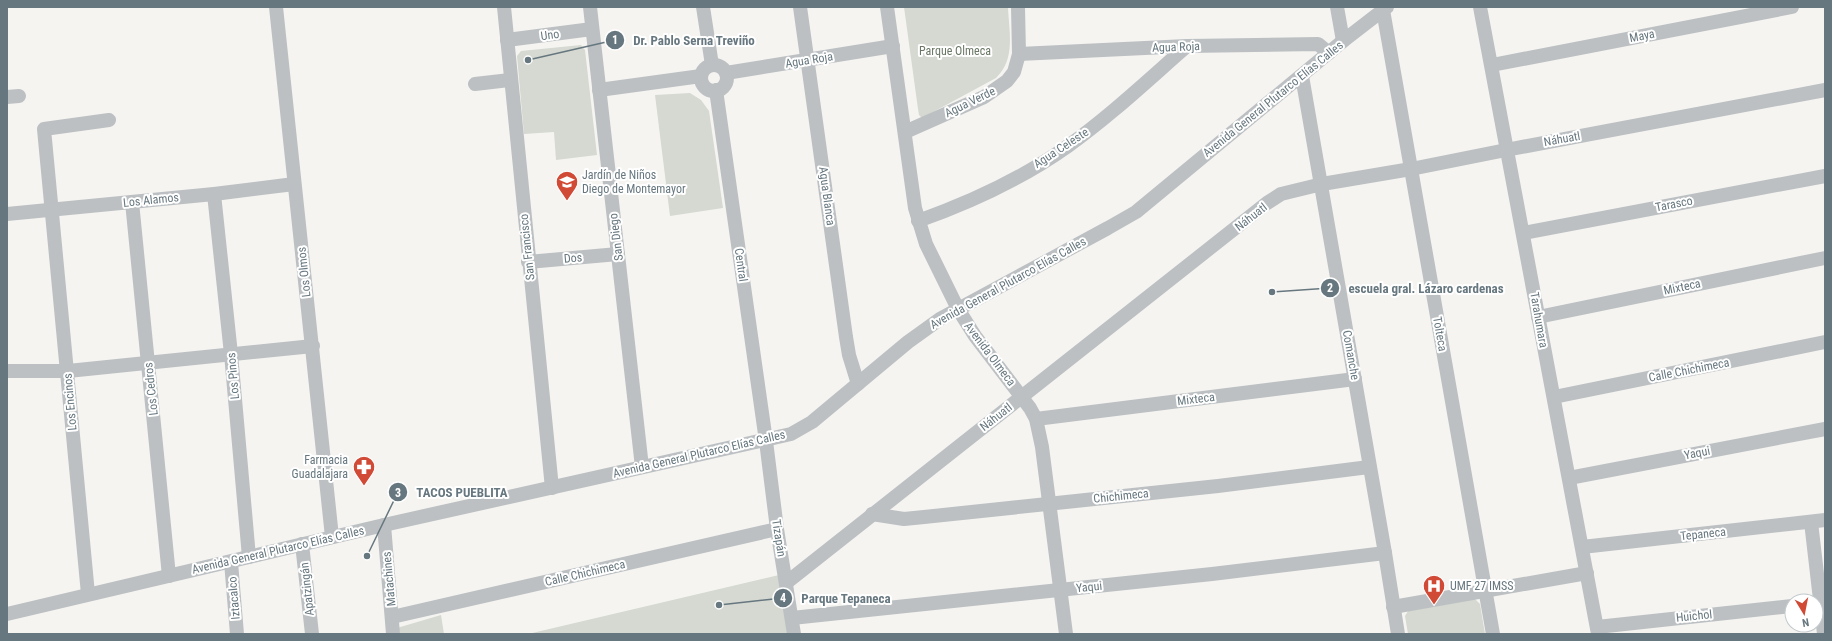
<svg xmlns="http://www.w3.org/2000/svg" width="1832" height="641" viewBox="0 0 1832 641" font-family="'Roboto Condensed',sans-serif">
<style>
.green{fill:#d5d9d1}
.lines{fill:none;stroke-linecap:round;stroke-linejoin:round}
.minor{stroke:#bcc0c3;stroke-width:14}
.labels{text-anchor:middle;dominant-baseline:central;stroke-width:4;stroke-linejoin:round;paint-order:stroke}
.street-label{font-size:12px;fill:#67777f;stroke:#fff}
.park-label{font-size:12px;fill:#6a7765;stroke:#fff}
.poi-label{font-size:12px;fill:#67777f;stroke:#fff;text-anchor:start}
.leader{fill:none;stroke:#67777f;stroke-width:1.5}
.callout-dot{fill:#67777f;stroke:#fff;stroke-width:1.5}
.mark-label{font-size:12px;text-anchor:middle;font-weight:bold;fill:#fff}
.callout-label{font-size:13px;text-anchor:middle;font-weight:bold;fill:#67777f;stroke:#fff;stroke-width:4;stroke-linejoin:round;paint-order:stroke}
</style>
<rect width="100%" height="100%" fill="#f5f4f1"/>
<g class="green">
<path d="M904,7H1008C1009,32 1016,59 996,78L922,118L919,115L918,109Z"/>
<polygon points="581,45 585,50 597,155 556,160 554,132 524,134 517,56 521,51"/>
<polygon points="690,93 701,100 709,111 723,208 670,216 655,95"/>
<polygon points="779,575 789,634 528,634"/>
<polygon points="1475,599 1480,604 1485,634 1408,634 1405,616 1408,611"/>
<polygon points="441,615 444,634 398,634 397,628"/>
</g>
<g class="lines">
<g class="minor">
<polyline points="276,7 332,537"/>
<polyline points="504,7 552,488"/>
<polyline points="590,7 642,467"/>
<polyline points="703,7 712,65"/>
<polyline points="800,7 846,337 849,355 858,384"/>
<polyline points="887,7 915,208 926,244 958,309 975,336 1030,408 1036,419 1042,447 1066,634"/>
<polyline points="1337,7 1343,41"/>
<polyline points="1480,7 1598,634"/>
<polyline points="1383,10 1493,634"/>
<polyline points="507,40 592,29"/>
<polyline points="1019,54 1187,46 1318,44 1329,53"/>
<polyline points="1492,65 1792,7"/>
<circle cx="714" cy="78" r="13"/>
<polyline points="726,73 893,46"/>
<polyline points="1302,76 1385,553 1398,634"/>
<polyline points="475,84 510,80"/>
<polyline points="599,90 701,76"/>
<polyline points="716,90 766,441 777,529 794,634"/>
<polyline points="7,97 19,96"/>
<polyline points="905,132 984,97 1007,81 1014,72 1019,54 1018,7"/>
<polyline points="214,194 231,354 249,557"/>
<polyline points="132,202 169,576"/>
<polyline points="7,214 214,194 294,184"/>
<path d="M918,221C969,203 1023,178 1068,146C1110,116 1148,80 1187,46"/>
<polyline points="1523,233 1825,176"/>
<polyline points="528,262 618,254"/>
<polyline points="1538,317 1825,258"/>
<polyline points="7,371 68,371 313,346"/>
<polyline points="1554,397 1825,342"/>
<polyline points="1036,419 1355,379"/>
<polyline points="1569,478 1825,429"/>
<polyline points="872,514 904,519 924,517 1218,486 1369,467"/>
<polyline points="1811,522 1824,634"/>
<polyline points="384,525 393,634"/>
<polyline points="302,544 312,634"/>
<polyline points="1582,547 1825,520"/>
<polyline points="231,562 237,634"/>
<polyline points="786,583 1267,203 1281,194 1322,184 1411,169 1506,150 1825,90"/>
<polyline points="88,594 44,129 109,120"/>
<polyline points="1393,607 1587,573"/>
<polyline points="7,614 384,525 791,434 812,422 908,342 940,319 1108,228 1136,212 1343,41 1387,7"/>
<polyline points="392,617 777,529"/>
<polyline points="792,618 1212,574 1385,553"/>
<polyline points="1597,627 1792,606"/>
</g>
</g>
<defs>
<g id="school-pin" transform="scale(1.15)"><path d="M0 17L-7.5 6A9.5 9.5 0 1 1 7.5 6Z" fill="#d04a36" stroke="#fff"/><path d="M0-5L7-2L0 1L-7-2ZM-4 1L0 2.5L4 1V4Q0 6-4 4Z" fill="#fff"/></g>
<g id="pharmacy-pin" transform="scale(1.15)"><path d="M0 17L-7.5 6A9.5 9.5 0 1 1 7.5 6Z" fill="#d04a36" stroke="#fff"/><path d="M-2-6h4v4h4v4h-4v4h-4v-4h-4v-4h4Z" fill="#fff"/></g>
<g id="hospital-pin" transform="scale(1.15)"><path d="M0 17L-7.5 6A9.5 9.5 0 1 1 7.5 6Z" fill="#d04a36" stroke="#fff"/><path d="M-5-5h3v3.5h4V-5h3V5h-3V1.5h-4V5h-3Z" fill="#fff"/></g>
</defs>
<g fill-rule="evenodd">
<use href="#school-pin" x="567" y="182"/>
<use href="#pharmacy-pin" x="364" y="467"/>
<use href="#hospital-pin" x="1434" y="586"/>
</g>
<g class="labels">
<g class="street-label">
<text transform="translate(550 35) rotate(-8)">Uno</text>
<text transform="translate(1642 36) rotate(-11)">Maya</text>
<text transform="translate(1176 47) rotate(-2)">Agua Roja</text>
<text transform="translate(809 60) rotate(-9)">Agua Roja</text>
<text transform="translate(1273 99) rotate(-39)">Avenida General Plutarco Elías Calles</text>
<text transform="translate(970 102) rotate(-26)">Agua Verde</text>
<text transform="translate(1562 139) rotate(-10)">Náhuatl</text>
<text transform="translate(1061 148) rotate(-33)">Agua Celeste</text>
<text transform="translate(827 196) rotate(82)">Agua Blanca</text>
<text transform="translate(151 200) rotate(-6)">Los Alamos</text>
<text transform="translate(1674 204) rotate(-11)">Tarasco</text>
<text transform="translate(1251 217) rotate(-38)">Náhuatl</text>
<text transform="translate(616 237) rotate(-97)">San Diego</text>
<text transform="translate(527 247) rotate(-96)">San Francisco</text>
<text transform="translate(573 258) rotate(-5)">Dos</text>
<text transform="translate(741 265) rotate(82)">Central</text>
<text transform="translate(304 272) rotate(-96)">Los Olmos</text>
<text transform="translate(1008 283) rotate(-29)">Avenida General Plutarco Elías Calles</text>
<text transform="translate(1682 287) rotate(-12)">Mixteca</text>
<text transform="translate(1539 320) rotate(80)">Tarahumara</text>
<text transform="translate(1440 334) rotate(80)">Tolteca</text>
<text transform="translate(990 354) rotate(53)">Avenida Olmeca</text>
<text transform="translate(1351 355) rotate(80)">Comanche</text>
<text transform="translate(1689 370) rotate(-11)">Calle Chichimeca</text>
<text transform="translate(233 376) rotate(-95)">Los Pinos</text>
<text transform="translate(151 389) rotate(-96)">Los Cedros</text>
<text transform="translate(1196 399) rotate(-7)">Mixteca</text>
<text transform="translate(70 402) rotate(-95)">Los Encinos</text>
<text transform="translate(996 417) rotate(-38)">Náhuatl</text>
<text transform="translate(1697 453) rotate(-11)">Yaqui</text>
<text transform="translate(699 454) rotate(-13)">Avenida General Plutarco Elías Calles</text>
<text transform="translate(1121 496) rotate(-6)">Chichimeca</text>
<text transform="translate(1703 534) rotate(-6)">Tepaneca</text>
<text transform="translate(779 538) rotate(81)">Tizapán</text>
<text transform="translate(278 550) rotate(-13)">Avenida General Plutarco Elías Calles</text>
<text transform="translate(585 573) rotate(-13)">Calle Chichimeca</text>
<text transform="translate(389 579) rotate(-95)">Matachines</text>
<text transform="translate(1089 587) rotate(-6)">Yaqui</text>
<text transform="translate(307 589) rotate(-96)">Apatzingán</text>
<text transform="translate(234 598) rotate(-95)">Iztacalco</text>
<text transform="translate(1694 616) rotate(-6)">Huichol</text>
</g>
<g class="park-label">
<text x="955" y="51">Parque Olmeca</text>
</g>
<g class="poi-label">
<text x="582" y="175">Jardín de Niños<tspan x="582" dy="14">Diego de Montemayor</tspan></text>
<text x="348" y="460" text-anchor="end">Farmacia<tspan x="348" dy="14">Guadalajara</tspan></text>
<text x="1450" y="586">UMF 27 IMSS</text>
</g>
</g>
<path class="leader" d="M528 60L615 40M1272 292L1330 288M367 556L398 492M719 605L783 598"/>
<g class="callout-dot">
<circle cx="528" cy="60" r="4"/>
<circle cx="1272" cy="292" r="4"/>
<circle cx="367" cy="556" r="4"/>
<circle cx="719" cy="605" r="4"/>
<circle cx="615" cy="40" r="10"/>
<circle cx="1330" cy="288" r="10"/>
<circle cx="398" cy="492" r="10"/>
<circle cx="783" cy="598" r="10"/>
</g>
<g class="mark-label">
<text x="615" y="44">1</text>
<text x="1330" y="292">2</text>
<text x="398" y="497">3</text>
<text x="783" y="602">4</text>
</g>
<g class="callout-label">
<text x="694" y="45">Dr. Pablo Serna Treviño</text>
<text x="1426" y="293">escuela gral. Lázaro cardenas</text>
<text x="462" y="497">TACOS PUEBLITA</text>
<text x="846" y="603">Parque Tepaneca</text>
</g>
<rect width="1832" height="641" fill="none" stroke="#67777f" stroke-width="16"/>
<g transform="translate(1804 613) rotate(170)"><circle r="19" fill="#ffffff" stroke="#c2c9cc"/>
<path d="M0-3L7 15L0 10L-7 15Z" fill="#d04a36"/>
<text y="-6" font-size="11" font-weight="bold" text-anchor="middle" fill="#67777f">N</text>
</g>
</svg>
